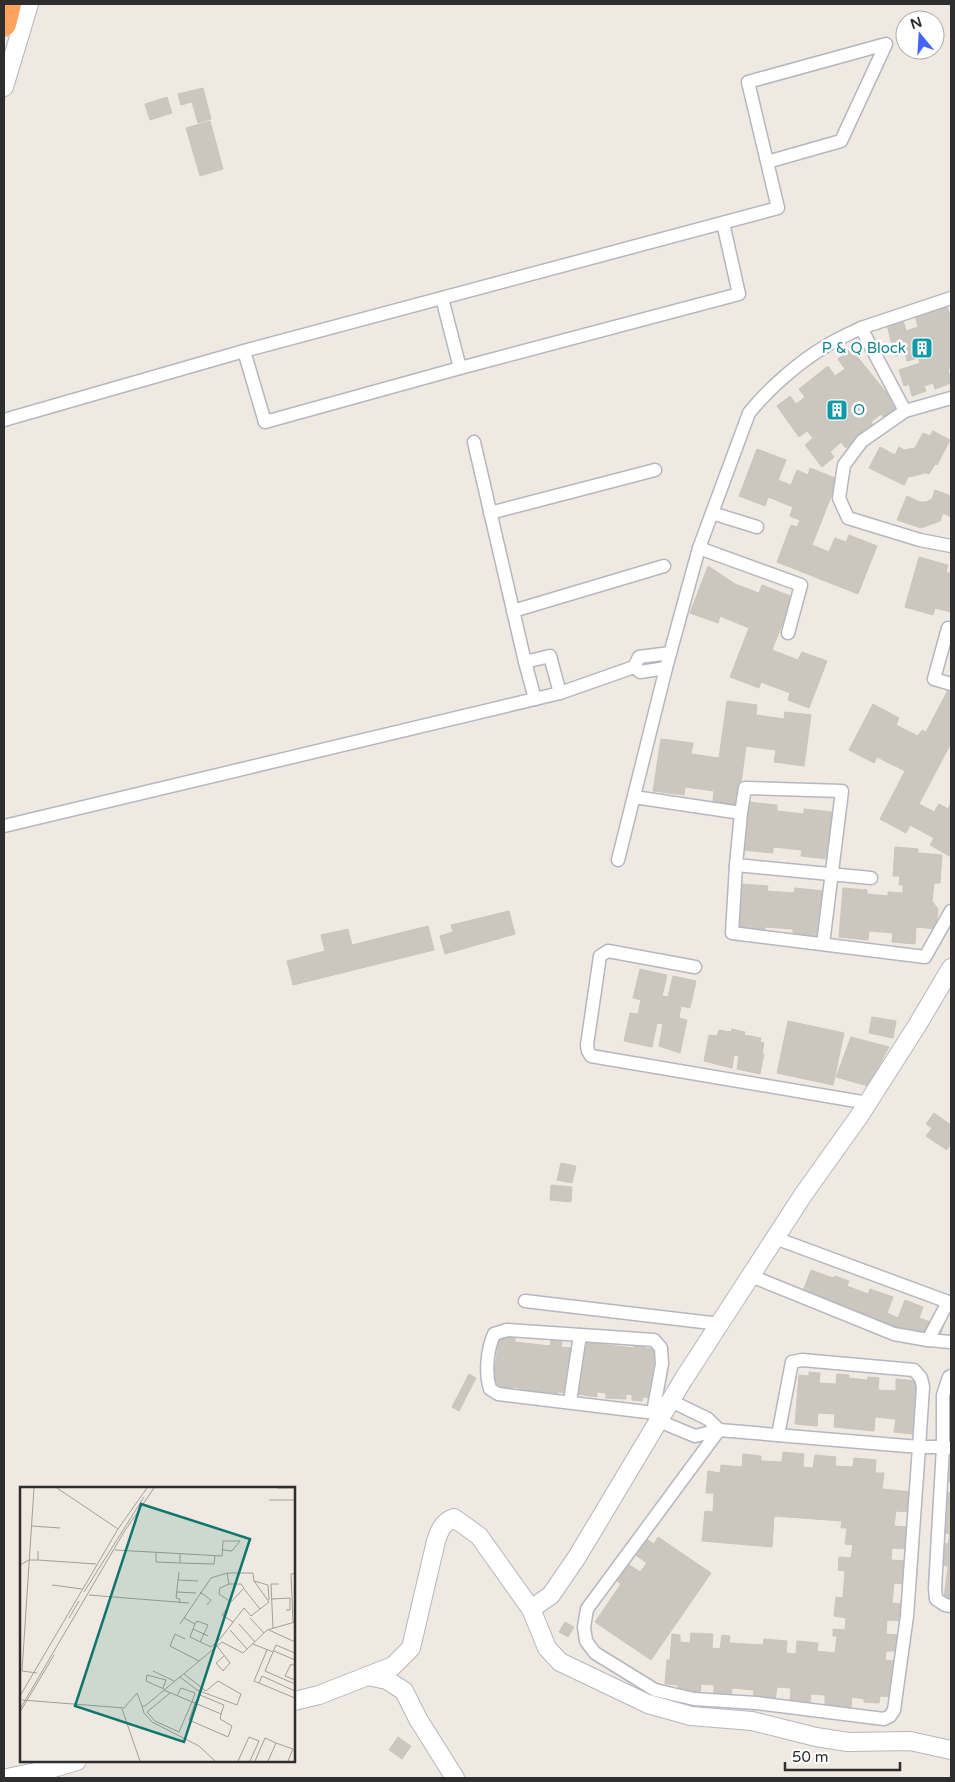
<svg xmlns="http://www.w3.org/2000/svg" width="955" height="1782" viewBox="0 0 955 1782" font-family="'Varela Round',sans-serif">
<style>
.building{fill:#cbc7bf;stroke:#cbc5ba}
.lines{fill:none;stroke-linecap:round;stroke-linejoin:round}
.street-casing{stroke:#b4b7c1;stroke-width:15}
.secondary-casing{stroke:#b4b7c1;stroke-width:20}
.highway-casing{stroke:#c9c9c9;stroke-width:26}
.street{stroke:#fff;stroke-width:12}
.secondary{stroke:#fff;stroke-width:18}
.highway{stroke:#ffa35c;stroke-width:24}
.labels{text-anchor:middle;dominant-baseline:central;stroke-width:5;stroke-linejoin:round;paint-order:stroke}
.culture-label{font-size:15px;fill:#0d838f;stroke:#fff;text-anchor:end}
.inset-road{fill:none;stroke:#a29e99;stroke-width:1}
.view{fill:#0f766e;fill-opacity:0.15;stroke:#0f766e;stroke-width:2.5}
.inset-edge{fill:none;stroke:#2e2e2e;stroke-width:2.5}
</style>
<rect width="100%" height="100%" fill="#efe9e1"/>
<g class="building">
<polygon points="203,88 211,119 198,123 192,102 181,105 178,94"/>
<polygon points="167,97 172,113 150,120 145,104"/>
<polygon points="210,121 223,169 200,176 186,128"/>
<polygon points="947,306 950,316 951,316 951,368 948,369 951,383 935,389 933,383 924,386 926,391 912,396 909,384 904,386 899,370 920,363 918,358 907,361 905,353 895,356 887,325 903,320 906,331 918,327 915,316"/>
<polygon points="851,349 898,407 884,418 881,414 871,422 874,426 846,448 841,442 830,452 834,457 822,467 805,445 813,438 807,431 799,437 777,406 790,396 796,404 805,397 799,389 828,366 835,376 845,369 838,359"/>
<polygon points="933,431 950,440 937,465 935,464 929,474 924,472 925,473 909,477 909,475 904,485 869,468 880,447 895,455 899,447 904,450 915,448 923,433 930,436"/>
<polygon points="757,449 786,460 778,480 791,485 797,470 808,475 810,468 838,479 812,545 829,552 835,538 846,542 849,535 877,546 858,594 777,562 791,525 797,527 800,520 790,516 793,507 768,497 765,506 739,496"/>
<polygon points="935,490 951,496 951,517 943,513 940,521 921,528 897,520 907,496 920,502 926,502 932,499"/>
<polygon points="919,557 948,565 946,572 951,574 951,612 935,608 933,615 905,607"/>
<polygon points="708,566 735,584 759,593 762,585 793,597 772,650 798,660 802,652 827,661 809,708 788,700 790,693 761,682 759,688 730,677 749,628 720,616 718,623 690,613"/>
<polygon points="949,688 951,690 951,743 919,804 934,812 939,804 948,809 951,802 951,857 930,845 934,838 910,825 906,833 880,819 905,771 877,757 874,763 849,750 873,704 899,718 896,725 918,736 922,730 926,732"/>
<polygon points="727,701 757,705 756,715 784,719 785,712 811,715 804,766 774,762 776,750 746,746 738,805 713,801 714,791 685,787 684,795 653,791 661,739 693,743 691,754 719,758"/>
<polygon points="748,802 777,805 777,811 804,814 804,809 832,812 827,859 801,856 802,850 773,847 773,853 743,850"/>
<polygon points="895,847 918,849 918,853 942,855 940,883 934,883 932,901 938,909 936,929 916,927 915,944 892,942 893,933 869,931 868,940 839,937 843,888 867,890 867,894 888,896 888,892 903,893 903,885 899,885 900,876 893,876"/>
<polygon points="741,884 768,886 767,891 794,893 795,888 824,891 820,938 793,936 793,929 765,927 764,934 737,932"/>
<polygon points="509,911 515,934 445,954 440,936 453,932 451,925"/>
<polygon points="428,926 434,950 293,985 287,961 325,951 321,935 348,929 352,945"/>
<polygon points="640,969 667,975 662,996 668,997 673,976 696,981 690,1008 681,1006 679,1018 687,1020 680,1053 659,1046 663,1024 657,1023 652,1047 624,1041 630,1013 638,1014 641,1000 633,998"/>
<polygon points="872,1017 896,1021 893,1038 869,1033"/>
<polygon points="788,1021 844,1033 833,1085 777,1073"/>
<polygon points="732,1029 745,1032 744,1035 761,1038 760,1042 764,1043 762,1054 764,1054 760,1074 737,1069 739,1056 734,1055 732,1068 704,1061 709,1035 717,1036 719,1030 731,1032"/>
<polygon points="851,1037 889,1047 868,1086 836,1077"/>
<polygon points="934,1113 951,1125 951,1143 947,1150 926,1136 932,1128 926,1124"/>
<polygon points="561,1163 576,1166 572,1183 557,1180"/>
<polygon points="551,1185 572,1187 571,1202 550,1200"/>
<polygon points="811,1270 833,1278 835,1276 849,1281 847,1286 868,1294 870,1289 893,1297 887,1313 898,1318 905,1300 923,1307 919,1318 936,1324 939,1316 946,1319 937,1344 802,1294"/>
<polygon points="506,1335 515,1336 515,1342 550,1346 551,1340 562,1342 561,1347 572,1348 566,1393 558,1392 558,1396 522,1392 522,1389 513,1387 512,1392 492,1390 499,1338 505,1339"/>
<polygon points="588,1339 598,1340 598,1344 634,1348 634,1343 645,1345 645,1348 655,1349 650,1398 643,1397 642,1401 632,1400 632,1395 626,1394 626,1399 606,1398 606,1393 597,1392 597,1397 577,1394 583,1343 587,1343"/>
<polygon points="809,1372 820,1373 819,1383 836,1384 837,1374 849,1375 849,1378 867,1380 868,1377 879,1378 878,1390 896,1391 896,1379 917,1381 912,1434 894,1432 896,1419 875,1417 874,1431 834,1427 835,1414 818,1413 817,1426 795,1424 799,1375 809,1376"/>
<polygon points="469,1374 476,1378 459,1411 452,1407"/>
<polygon points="783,1452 804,1454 803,1467 813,1468 815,1455 836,1457 835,1466 853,1467 854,1458 876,1460 875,1473 884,1473 882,1489 912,1492 910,1512 896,1511 894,1526 909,1527 907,1549 892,1548 891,1560 906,1561 904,1584 894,1583 892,1603 902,1604 900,1621 887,1620 886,1634 899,1635 898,1651 886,1651 885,1660 897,1661 894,1697 880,1696 879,1703 864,1702 864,1699 852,1697 851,1707 825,1705 825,1695 811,1694 810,1704 790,1702 791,1688 777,1687 775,1701 753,1699 754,1690 732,1688 731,1697 714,1696 714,1685 701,1684 700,1696 678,1690 678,1685 665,1684 667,1660 670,1660 672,1634 680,1635 680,1642 690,1643 691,1633 713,1634 712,1648 720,1649 722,1635 730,1636 729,1643 763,1645 764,1639 787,1641 786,1653 796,1654 797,1641 818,1643 817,1651 835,1653 837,1636 833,1636 833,1629 845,1630 846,1618 834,1616 836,1597 843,1598 845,1571 838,1570 839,1557 851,1558 853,1545 845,1544 847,1528 841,1528 842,1521 774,1516 772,1547 702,1541 705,1511 713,1512 714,1493 706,1493 708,1471 720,1473 721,1465 742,1467 743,1454 761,1456 761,1461 782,1462"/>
<polygon points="951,1459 951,1482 942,1481 945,1463 950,1464"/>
<polygon points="943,1492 951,1493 951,1599 944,1598 948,1566 942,1565 943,1560 937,1560 940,1543 948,1544 950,1534 939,1532 942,1515 946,1516 947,1508 941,1507"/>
<polygon points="658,1537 711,1573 651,1660 595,1622 621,1584 616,1580 628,1564 640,1572 647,1563 634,1554 645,1538 654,1544"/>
<polygon points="565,1622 574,1627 568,1637 559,1632"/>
<polygon points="398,1737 411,1746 402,1759 389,1750"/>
</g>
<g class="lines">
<g class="street-casing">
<g id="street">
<polyline points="861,328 951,298"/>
<polyline points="244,351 265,422 460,368 442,298"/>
<polyline points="460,368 739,294 723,223"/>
<polyline points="951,398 905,411 862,441 844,465 839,498 848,518 920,540 951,546"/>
<polyline points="4,420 244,351 778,208 748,82 886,44 841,141 767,162"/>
<polyline points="474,442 525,662 550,656 560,693"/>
<polyline points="490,513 655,470"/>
<polyline points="712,513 757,527"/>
<polyline points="699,548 801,585 788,633"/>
<polyline points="513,611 664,566"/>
<polyline points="948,628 934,679 951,684"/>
<polyline points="525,662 535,699"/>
<polyline points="666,668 640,672 634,667 639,657 670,653"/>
<polyline points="634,797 741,813 736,865 871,878"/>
<polyline points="741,813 745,788 842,791 823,944"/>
<polyline points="4,826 560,693 634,667"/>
<path d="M618,860L666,668L699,548L749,413C768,389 799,362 826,346C837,339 849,334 861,328L905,411"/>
<polyline points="736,865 732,933 925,957 951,911"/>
<polyline points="695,967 608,951 600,956 587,1045 588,1051 591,1056 868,1103"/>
<polyline points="775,1238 951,1303"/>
<polyline points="751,1276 894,1334 928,1340 951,1342"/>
<polyline points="525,1301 720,1324"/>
<polyline points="928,1340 948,1302"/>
<polyline points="951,1376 949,1377 943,1395 943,1447 951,1448"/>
<polyline points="570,1401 580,1335"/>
<polyline points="671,1401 708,1419 719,1430"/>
<path d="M653,1412L662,1364L661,1348L654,1340L507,1330L494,1334C487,1350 485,1373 490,1389L498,1394L663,1414"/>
<polyline points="659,1421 695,1436 719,1430 919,1447 907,1616 894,1710 890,1716 884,1719 756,1703 694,1699 655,1690 595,1653 586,1641 584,1627 587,1609 719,1430"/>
<polyline points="778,1435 792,1362 802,1360 914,1370 921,1378 923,1387 919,1447 943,1447 935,1588 936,1599 945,1605 951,1606"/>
</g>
</g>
<g class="secondary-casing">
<g id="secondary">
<polyline points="4,87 29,4"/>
<polyline points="531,1609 547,1648 560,1662 648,1704 691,1716 752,1721 816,1737 848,1742 910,1741 951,1750"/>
<polyline points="367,1676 387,1680 404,1691 418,1719 455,1778"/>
<path d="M294,1701L319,1695L393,1666L411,1648L436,1541C439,1531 443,1522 454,1518L479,1536L531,1609L551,1595L577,1557L683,1380L803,1195L860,1115L918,1024L951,968"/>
<polyline points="7,1778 50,1769 77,1761"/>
</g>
</g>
<g class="highway-casing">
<polyline id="highway" points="4,24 9,4"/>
</g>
<use href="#street" class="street"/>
<use href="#secondary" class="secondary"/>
<use href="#highway" class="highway"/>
</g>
<defs>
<g id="building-square" transform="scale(1.125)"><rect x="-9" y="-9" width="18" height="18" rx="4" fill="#0f9aa8" stroke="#fff"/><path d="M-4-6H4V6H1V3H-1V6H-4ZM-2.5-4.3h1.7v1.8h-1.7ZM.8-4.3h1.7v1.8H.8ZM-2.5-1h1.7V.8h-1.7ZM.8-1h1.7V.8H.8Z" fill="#fff"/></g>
</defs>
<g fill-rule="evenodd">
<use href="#building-square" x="922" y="348"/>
<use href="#building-square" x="837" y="410"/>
</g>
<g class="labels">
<g class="culture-label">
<text x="906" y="348">P &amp; Q Block</text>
<text x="853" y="410" text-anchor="start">O</text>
</g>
</g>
<g transform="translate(20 1487)">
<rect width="275" height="275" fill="#efe9e1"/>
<path class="inset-road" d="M14,1L2,184L17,186M37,1L98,42M257,1H275M249,13H275M12,39L40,41M95,63L202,69L203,54H220L212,64L203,63M18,64V73L76,77M136,66V75L160,76V67M160,76L194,77L195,69M0,78L9,73H18M159,85L156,111L160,112L159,116M158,93L178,94M234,94L248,98L249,113M32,98L62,102M224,102L240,122M64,105L124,10M157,105L176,106M180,105L191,113L187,118M69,108L169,116M252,112L270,111V123H266M206,123L202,128L213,135M49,131L59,114M164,131L175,137L173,142L188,149M230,131L244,146M273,135L271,87L275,86M160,137L191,91L207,86L209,97L200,101L199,107L211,115L224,101L221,97H209M175,137L177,134L188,138L180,155M219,137L235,155M253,141L251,97H259M173,142L170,150L191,160L200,152M210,143L227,162M249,143L275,155M165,152L155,147L150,159L179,174M200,152L224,121L231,129L249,115L234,94L233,86H207M233,157L253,165L256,158L275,166M197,159L210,176L203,184L196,176L204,169M247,163L234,194L275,211M254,164L275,173M253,165L245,184L275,197M275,179L271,177L265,189L275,193M133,184L154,194M160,190L177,203L217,218L221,207L198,194L186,204L164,187M239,196L242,189L275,204M143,201L146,193L127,188L126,194L144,202M144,203L172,215L159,245L135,234L127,225L150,206M180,208L204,218L201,227L175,216ZM0,209L98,42L127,1M157,209L161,201L175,206L172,215L175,216L169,233L208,250L212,239L200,232L201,227M2,213L104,221L117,206L122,219H125L202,155L223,166L247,143L275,135M122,219L124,226L132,235L179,259L195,274M0,222L104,45L134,1M102,222L120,274M0,225L34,168M218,274L229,250L239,254L230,274M235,274L245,251L256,256M248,274L256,256L273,262L268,274"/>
<path class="view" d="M121,17L230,52L164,255L55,219Z"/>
<rect width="275" height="275" class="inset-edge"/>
</g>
<rect width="955" height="1782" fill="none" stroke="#2e2e2e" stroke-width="10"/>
<g transform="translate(920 35) rotate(342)"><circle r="24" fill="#ffffff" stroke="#ababab"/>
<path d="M0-4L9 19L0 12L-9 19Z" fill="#4264fb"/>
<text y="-8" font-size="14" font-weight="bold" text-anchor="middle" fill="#2e2e2e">N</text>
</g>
<path d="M785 1762v8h115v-8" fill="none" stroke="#2e2e2e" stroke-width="2.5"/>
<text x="792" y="1762" font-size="15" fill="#2e2e2e" stroke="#ffffff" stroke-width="4" paint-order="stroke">50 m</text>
</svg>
